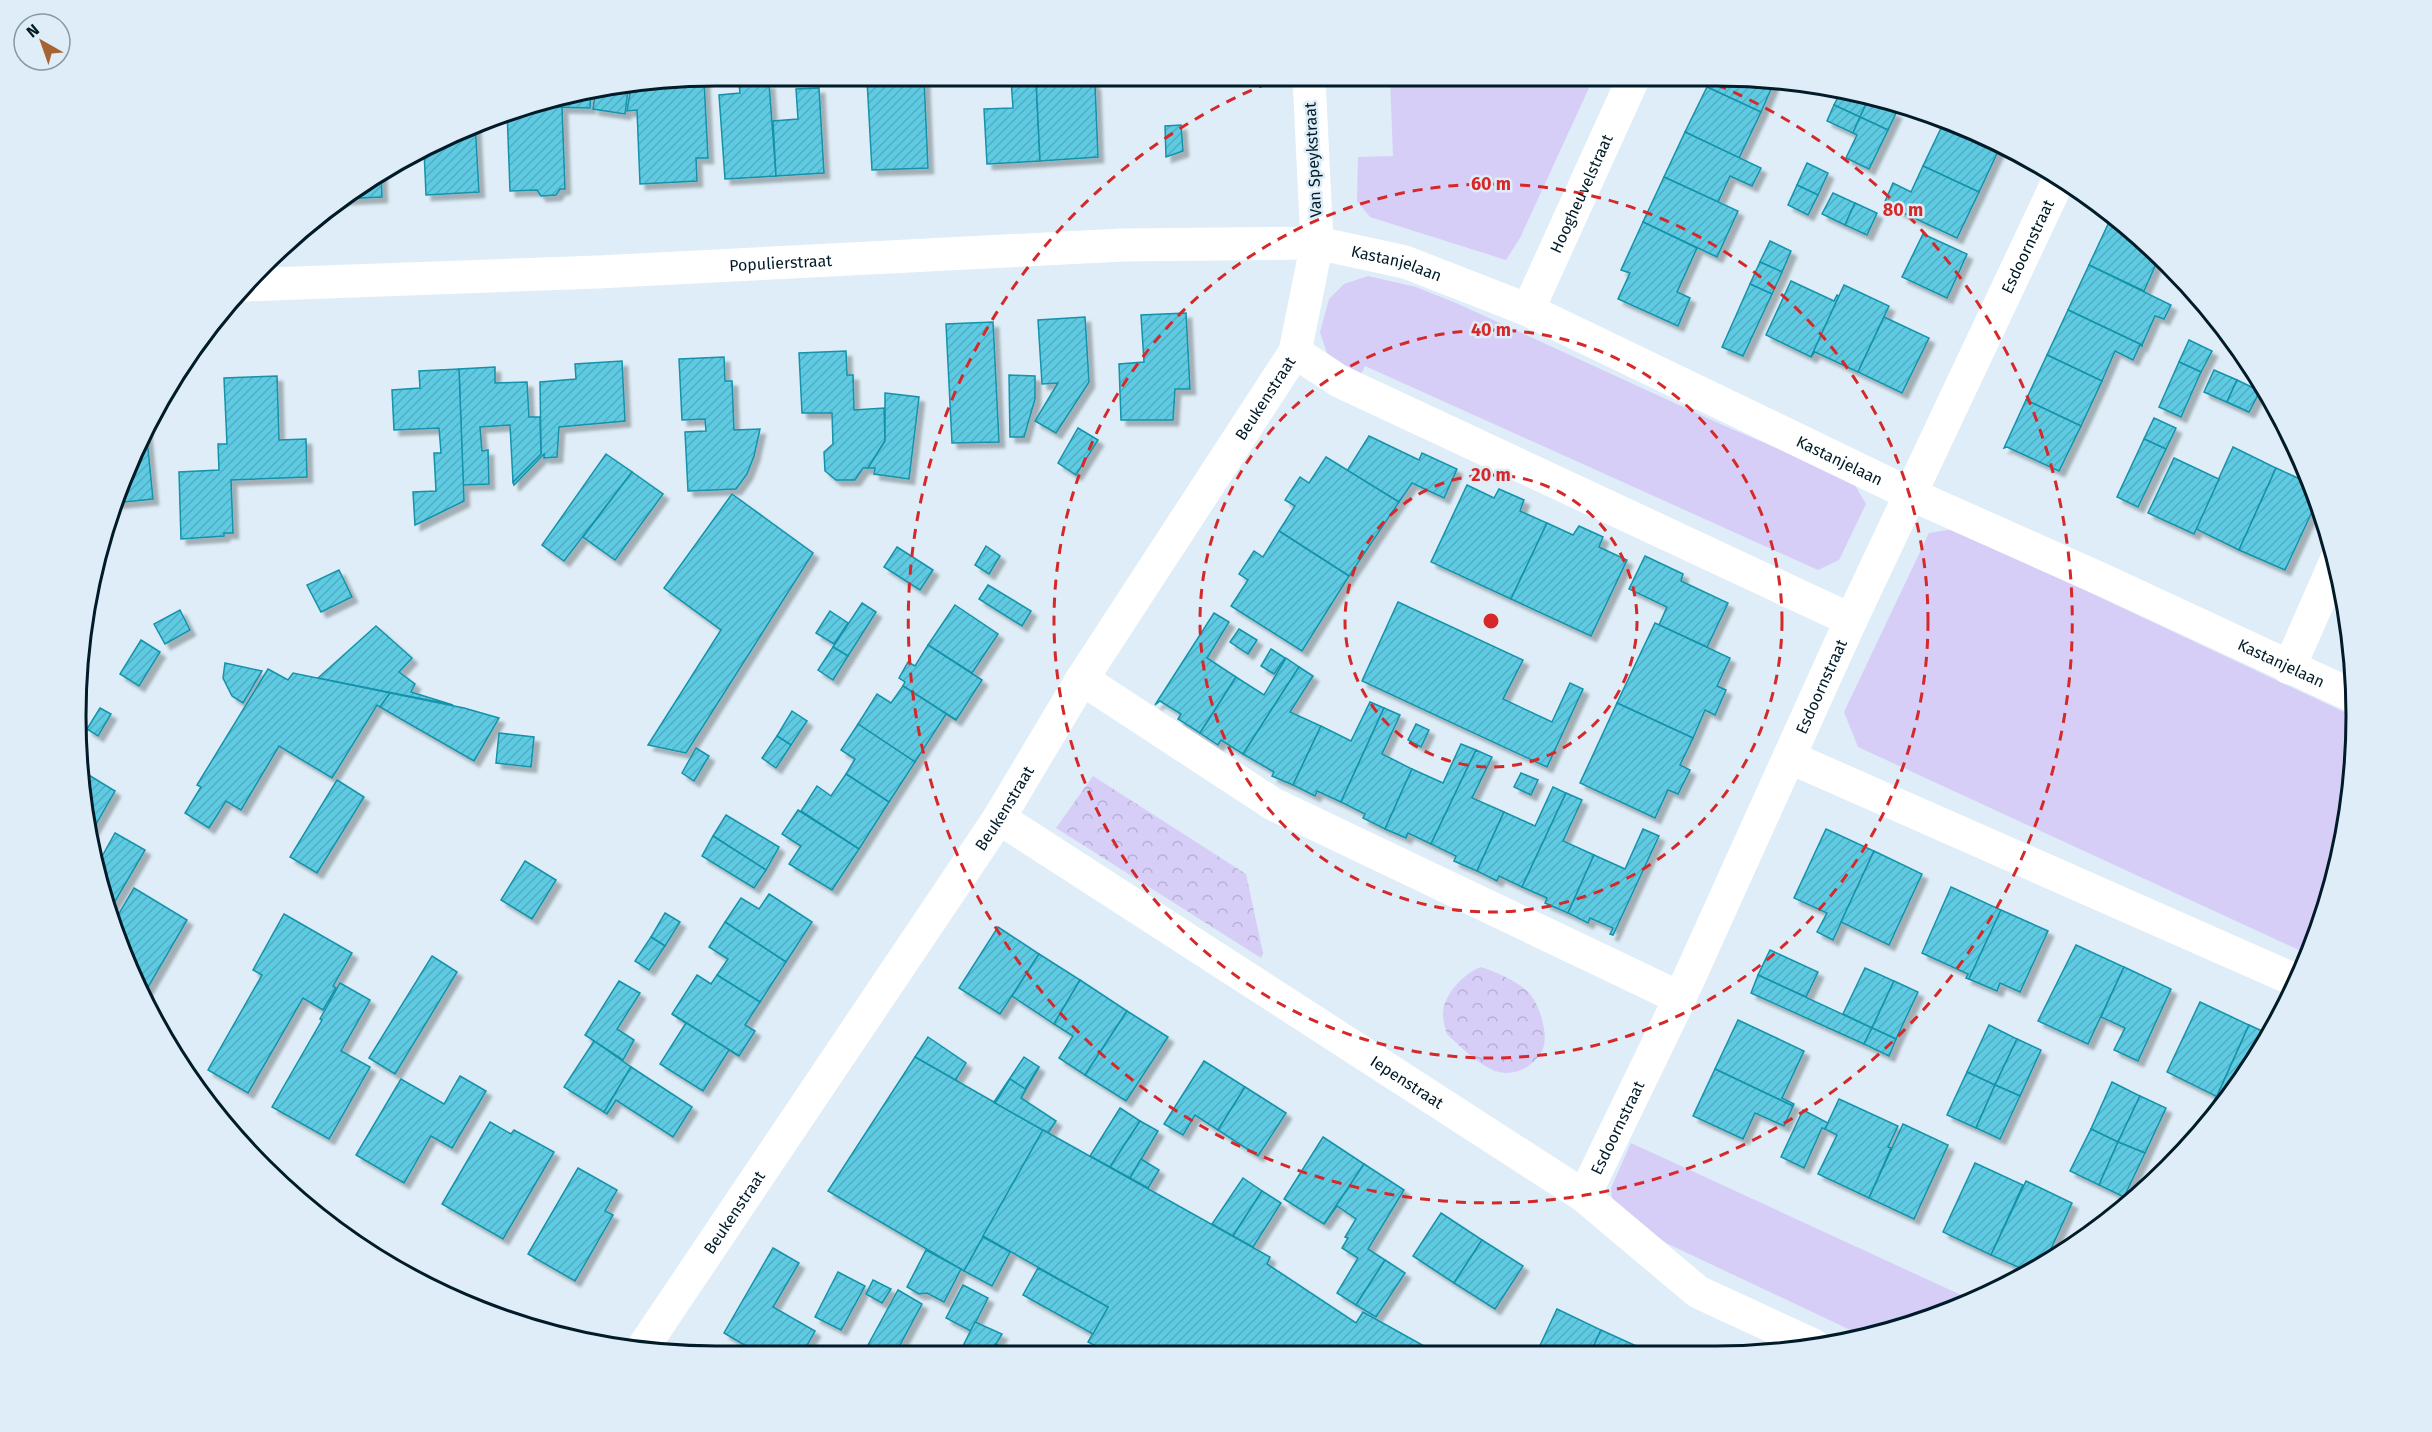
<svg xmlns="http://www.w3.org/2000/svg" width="2432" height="1432" viewBox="0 0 2432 1432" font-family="'Fira Sans',sans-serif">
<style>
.grass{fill:#d7cef8}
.forest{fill:url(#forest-crowns)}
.building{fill:url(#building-hatch);stroke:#1293aa;stroke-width:1.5;filter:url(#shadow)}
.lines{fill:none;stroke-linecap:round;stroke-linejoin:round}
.minor{stroke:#fff;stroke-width:33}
.ring{fill:none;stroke:#d62828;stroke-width:3;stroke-dasharray:10 8}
.labels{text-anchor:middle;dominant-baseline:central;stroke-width:5;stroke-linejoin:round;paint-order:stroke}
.street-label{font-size:16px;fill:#011b28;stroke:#deedf7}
.rim{fill:none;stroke:#011b28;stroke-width:3}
.centre{fill:#d62828;stroke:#deedf7;stroke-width:3}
.ring-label{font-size:18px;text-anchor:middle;font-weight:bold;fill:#d62828;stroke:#deedf7;stroke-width:5;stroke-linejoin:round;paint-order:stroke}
</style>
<defs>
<pattern id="forest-crowns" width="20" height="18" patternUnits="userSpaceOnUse" patternTransform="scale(1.5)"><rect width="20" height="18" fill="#d7cef8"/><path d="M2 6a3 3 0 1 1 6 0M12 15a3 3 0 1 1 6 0" fill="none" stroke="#b7b0d5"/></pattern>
<pattern id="building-hatch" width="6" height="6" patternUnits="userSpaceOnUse" patternTransform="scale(1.5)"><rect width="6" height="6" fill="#5fcbe3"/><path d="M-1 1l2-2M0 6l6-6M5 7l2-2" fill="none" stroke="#51aec3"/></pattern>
<filter id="shadow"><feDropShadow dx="5.5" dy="5.5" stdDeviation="1.5" flood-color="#0004"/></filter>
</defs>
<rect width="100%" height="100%" fill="#deedf7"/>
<g class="grass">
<polygon points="1594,77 1520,238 1506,260 1370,217 1357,201 1358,157 1393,156 1390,78"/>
<polygon points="1368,276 1416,287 1456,303 1727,427 1852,480 1866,504 1839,560 1818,570 1365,366 1360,376 1327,353 1320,332 1329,299 1344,284"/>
<polygon points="1954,529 2357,718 2345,841 2310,955 1858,747 1844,712 1929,533"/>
<polygon points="1631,1143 1972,1300 1922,1323 1861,1335 1666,1243 1613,1208 1611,1188"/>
</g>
<g class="forest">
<polygon points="1093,776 1246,874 1263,953 1261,958 1056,828"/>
<path d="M1481,967C1496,972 1515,980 1527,991C1539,1001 1550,1036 1542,1051C1534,1066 1516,1076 1499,1072C1480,1067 1461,1047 1447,1034C1445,1028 1443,1021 1443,1014C1443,995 1464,973 1481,967Z"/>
</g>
<g class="building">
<polygon points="1758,76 1775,80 1761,112 1707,87 1711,77"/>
<polygon points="924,79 928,168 872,170 867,80"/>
<polygon points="1011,79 1036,79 1040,161 987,164 984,109 1013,108"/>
<polygon points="1036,79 1093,79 1093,85 1095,85 1098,157 1040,161"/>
<polygon points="704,80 708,158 696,158 697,181 640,184 637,110 627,111 632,81"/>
<polygon points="629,81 625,114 593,109 596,89"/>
<polygon points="769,83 776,176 725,179 719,95 740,93 739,84"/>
<polygon points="1707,87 1761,112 1739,158 1685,132"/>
<polygon points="819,88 824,173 776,176 773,121 798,119 796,89"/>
<polygon points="591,90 590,108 549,107 549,100"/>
<polygon points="1840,93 1868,100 1860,117 1834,105"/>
<polygon points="1868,100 1896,113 1888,130 1860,117"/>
<polygon points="1834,105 1860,117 1853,133 1827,121"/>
<polygon points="562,107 565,189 560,189 556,195 541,196 537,190 510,191 507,110 516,108"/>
<polygon points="1860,117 1888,130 1869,169 1846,158 1857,135 1853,133"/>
<polygon points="1945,120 1998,147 1944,122"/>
<polygon points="1944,122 2000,147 1979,192 1923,166"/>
<polygon points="475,123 479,192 426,195 424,150 417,151 432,141"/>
<polygon points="1181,125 1183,151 1166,157 1165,126"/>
<polygon points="1685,132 1761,168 1752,186 1730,176 1718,202 1664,177"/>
<polygon points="1807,163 1828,173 1818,195 1797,185"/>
<polygon points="1923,166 1979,192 1957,238 1884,204 1893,183 1911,192"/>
<polygon points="381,173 382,197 339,199"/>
<polygon points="1664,177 1738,211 1717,257 1643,222"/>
<polygon points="1797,185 1818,195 1808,215 1788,205"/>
<polygon points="1833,193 1855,203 1845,225 1822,214"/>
<polygon points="1855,203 1877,213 1867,235 1845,225"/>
<polygon points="2112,216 2127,228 2110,220"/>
<polygon points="2110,220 2127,228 2160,255 2144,291 2089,265"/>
<polygon points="1643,222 1697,248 1677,292 1690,298 1678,326 1618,299 1630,273 1621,270"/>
<polygon points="1923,234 1967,254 1947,298 1902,277"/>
<polygon points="1770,241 1791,251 1782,272 1760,262"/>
<polygon points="1760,262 1782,272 1772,294 1750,284"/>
<polygon points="2089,265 2171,305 2164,319 2155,316 2142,345 2068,310"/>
<polygon points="1791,281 1834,301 1837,295 1839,296 1811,357 1766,335"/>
<polygon points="1750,284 1772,294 1743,356 1722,347"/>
<polygon points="1844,285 1889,306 1858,372 1815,352 1811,357"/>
<polygon points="2068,310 2142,345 2142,346 2140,345 2133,360 2115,351 2102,381 2047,355"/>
<polygon points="1186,313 1190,389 1175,389 1173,420 1121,420 1119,364 1144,362 1141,315"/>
<polygon points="1085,317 1089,382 1056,433 1035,421 1058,383 1042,384 1038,320"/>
<polygon points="1884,317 1929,338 1902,393 1858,372"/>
<polygon points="993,322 999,442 952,443 946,324"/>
<polygon points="2189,340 2212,351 2201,372 2179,362"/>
<polygon points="846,351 847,375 853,375 854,410 884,408 885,441 868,468 863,468 855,480 836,480 825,471 824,452 833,444 832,413 802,413 799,353"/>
<polygon points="2047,355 2102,381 2081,426 2026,400"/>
<polygon points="724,357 725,381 732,381 734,430 760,429 754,456 747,474 736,489 688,491 685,432 706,431 705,419 682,420 679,359"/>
<polygon points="622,361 625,421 559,427 557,457 544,458 544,454 514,485 513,482 541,454 540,382 576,379 575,364"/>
<polygon points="2179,362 2201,372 2181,417 2159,407"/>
<polygon points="495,367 495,383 527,382 529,417 540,417 541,454 513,482 510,425 480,427 482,451 488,450 489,484 463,485 459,369"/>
<polygon points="459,369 464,501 415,525 413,492 436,491 434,453 441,453 439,428 394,430 392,390 420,388 419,371"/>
<polygon points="2214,370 2237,380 2227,402 2249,412 2204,392"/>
<polygon points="1009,375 1035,376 1035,399 1024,437 1010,437"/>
<polygon points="277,376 279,440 306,439 307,477 231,480 233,533 224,533 224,536 181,539 179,472 219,470 218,444 227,444 224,378"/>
<polygon points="2237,380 2260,391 2249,412 2227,402"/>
<polygon points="885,393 919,397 909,479 874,474 875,468 868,468 885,441"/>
<polygon points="2026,400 2081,426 2059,471 2007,447 2004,448"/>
<polygon points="2154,418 2176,428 2166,449 2144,439"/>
<polygon points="1078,428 1098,440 1076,475 1058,463"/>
<polygon points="143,429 146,429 153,499 115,503"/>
<polygon points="1369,436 1419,460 1422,453 1457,469 1444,498 1412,483 1399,502 1347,471"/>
<polygon points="2144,439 2166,449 2138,507 2117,497"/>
<polygon points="2233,447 2276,468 2239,550 2196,529"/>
<polygon points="606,454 632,472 564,561 542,545"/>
<polygon points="1326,457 1399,502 1349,576 1279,531 1295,506 1285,500 1300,477 1309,483"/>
<polygon points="2174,458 2219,479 2194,534 2148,513"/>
<polygon points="2276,468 2313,485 2317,501 2285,570 2239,550"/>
<polygon points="632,472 663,494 615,560 583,537"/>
<polygon points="1467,485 1494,498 1499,489 1524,500 1520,511 1547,523 1511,599 1431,562"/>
<polygon points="732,494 813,553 686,753 648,745 721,630 664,588"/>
<polygon points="1547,523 1573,535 1579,526 1603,537 1599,547 1627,560 1591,636 1511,599"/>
<polygon points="1279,531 1349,576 1302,651 1231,606 1248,580 1239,574 1254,551 1263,557"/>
<polygon points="986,546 1000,556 989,574 975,565"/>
<polygon points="897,547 933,570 920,590 884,567"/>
<polygon points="1645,556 1683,574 1681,581 1728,603 1707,647 1659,625 1667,607 1629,589"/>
<polygon points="339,570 352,597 321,612 307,585"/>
<polygon points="988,585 1031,611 1022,626 979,599"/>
<polygon points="1398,602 1523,660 1503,699 1552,722 1570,683 1583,689 1547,767 1362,681"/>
<polygon points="862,603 876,612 848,656 833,647"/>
<polygon points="955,605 998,634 972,673 928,645"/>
<polygon points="180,610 190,630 165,644 154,624"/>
<polygon points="830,611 848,623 834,644 816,633"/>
<polygon points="1214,613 1229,622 1207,658 1236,677 1200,733 1178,719 1181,714 1160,701 1155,705"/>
<polygon points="1655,623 1730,658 1717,686 1726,690 1715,715 1705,710 1693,738 1617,703"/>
<polygon points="376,626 412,658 399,672 415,684 411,692 453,705 318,678"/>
<polygon points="1239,629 1257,640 1248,654 1230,642"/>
<polygon points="141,640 160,652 139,686 120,674"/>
<polygon points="928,645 982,680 956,720 903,686 905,682 899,678 908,662 915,666"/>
<polygon points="833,647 848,656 833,680 818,670"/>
<polygon points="1271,649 1285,658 1274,674 1261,666"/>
<polygon points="1286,658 1299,667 1243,754 1221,740 1218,745 1200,733 1236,677 1264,695"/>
<polygon points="225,663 262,671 243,703 232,696 223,678"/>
<polygon points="1299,667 1313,676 1290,712 1321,726 1293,785 1272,776 1274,772 1243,754"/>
<polygon points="268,669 288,680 293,673 390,693 380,707 377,705 332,778 279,746 241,810 226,801 209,828 185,813 201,787 197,785"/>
<polygon points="903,686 956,720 946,714 915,762 858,724 877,694 891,703"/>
<polygon points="390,693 464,708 499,718 474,761 380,707"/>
<polygon points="1370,702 1384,708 1341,802 1317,791 1315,796 1293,785 1321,726 1351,741"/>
<polygon points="1617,703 1693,738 1680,765 1690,770 1678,794 1668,790 1655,818 1580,783"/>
<polygon points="100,708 111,714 98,736 87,729"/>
<polygon points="1384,708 1400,715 1382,754 1412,769 1385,829 1363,818 1365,814 1341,802"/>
<polygon points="792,711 807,721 791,745 777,736"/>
<polygon points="858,724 915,762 889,802 846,774 855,759 841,750"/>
<polygon points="1416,724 1429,730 1421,747 1408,740"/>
<polygon points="499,733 534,737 531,767 496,763"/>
<polygon points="777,736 791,745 776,768 762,758"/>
<polygon points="1461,744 1476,750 1431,844 1408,833 1406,838 1385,829 1412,769 1443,783"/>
<polygon points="696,748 709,756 694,781 682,773"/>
<polygon points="1476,750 1492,757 1472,798 1504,812 1477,871 1454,861 1456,856 1431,844"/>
<polygon points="1521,773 1538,780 1531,795 1514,787"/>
<polygon points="87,774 115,791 87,840 82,783"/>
<polygon points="846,774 889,802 859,849 801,811 817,786 831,796"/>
<polygon points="337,780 364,797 317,873 290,857"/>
<polygon points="1553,787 1566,793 1522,887 1499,876 1497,881 1477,871 1504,812 1535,826"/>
<polygon points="1566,793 1582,800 1563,841 1594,855 1568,913 1545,903 1547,898 1522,887"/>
<polygon points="798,810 859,849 832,890 789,864 801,846 782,834"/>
<polygon points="726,815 779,847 766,870 713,836"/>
<polygon points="1643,829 1659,836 1613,935 1610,934 1613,928 1590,918 1588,923 1568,913 1594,855 1625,869"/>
<polygon points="1826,829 1874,851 1833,940 1817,932 1827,913 1794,898"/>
<polygon points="115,833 145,850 107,915 95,869"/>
<polygon points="713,836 766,870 754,888 702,856"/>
<polygon points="1874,851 1922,874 1889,945 1841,922"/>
<polygon points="525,861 556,880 532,919 501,900"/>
<polygon points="1951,887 2001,910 1969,979 1966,978 1968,974 1922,953"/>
<polygon points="134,888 187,920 143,996 111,927"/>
<polygon points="769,894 812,922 786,962 725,922 741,898 759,909"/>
<polygon points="2001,910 2048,931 2020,992 2000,983 1997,991 1969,979"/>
<polygon points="665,913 680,922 665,946 651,937"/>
<polygon points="284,914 352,953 333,986 336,988 323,1010 303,998 248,1093 208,1070 262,975 253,970"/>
<polygon points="725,922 786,962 760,1002 717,975 728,959 709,947"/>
<polygon points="998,927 1039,954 1000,1014 959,988"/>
<polygon points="651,937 665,946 649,970 635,961"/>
<polygon points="2076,945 2124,967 2088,1044 2038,1021"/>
<polygon points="1770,950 1818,972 1806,997 1758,975"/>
<polygon points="1039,954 1080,980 1054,1024 1012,996"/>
<polygon points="432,956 457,972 395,1074 369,1058"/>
<polygon points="2124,967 2171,989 2138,1061 2114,1050 2125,1028 2101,1017"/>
<polygon points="1865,968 1894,981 1872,1028 1843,1014"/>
<polygon points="697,975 711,984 717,975 760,1002 745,1025 755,1031 739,1056 672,1014"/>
<polygon points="1758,975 1872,1028 1864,1044 1751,993"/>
<polygon points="1080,980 1127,1011 1085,1075 1059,1058 1073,1036 1054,1024"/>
<polygon points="619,981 640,993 617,1029 634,1040 623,1060 585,1035"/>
<polygon points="1894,981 1918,992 1896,1039 1872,1028"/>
<polygon points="340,983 370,1000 341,1051 370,1067 329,1139 272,1107 322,1020 320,1019"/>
<polygon points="2200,1002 2249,1025 2208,1116 2216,1096 2167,1072"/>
<polygon points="1127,1011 1168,1037 1126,1101 1085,1075"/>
<polygon points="672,1014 739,1056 729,1050 703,1091 660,1064 686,1023"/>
<polygon points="1738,1020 1804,1051 1782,1098 1794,1104 1793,1106 1715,1069"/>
<polygon points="1989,1025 2017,1039 1995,1085 1967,1072"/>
<polygon points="2249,1025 2269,1034 2249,1072 2211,1118 2208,1116"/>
<polygon points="1872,1028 1896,1039 1889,1056 1864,1044"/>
<polygon points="928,1037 966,1063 956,1079 957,1081 915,1057"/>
<polygon points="2017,1039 2041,1050 2020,1096 1995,1085"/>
<polygon points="594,1041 631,1067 604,1112 564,1087"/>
<polygon points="915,1057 1043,1130 964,1271 828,1191"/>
<polygon points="1024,1057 1039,1067 1025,1089 1010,1079 995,1103 994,1102"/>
<polygon points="1204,1061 1245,1087 1218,1130 1195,1115 1183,1135 1164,1124"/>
<polygon points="631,1067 692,1107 673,1137 616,1100 607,1114 604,1112"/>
<polygon points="1039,1067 1021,1098 1056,1121 1048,1133 995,1103 1010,1079 1025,1089"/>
<polygon points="1715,1069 1793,1106 1784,1126 1755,1113 1743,1139 1693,1116"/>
<polygon points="1967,1072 1995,1085 1976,1128 1947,1115"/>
<polygon points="460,1076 486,1091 452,1148 431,1136 404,1183 356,1155 401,1079 444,1104"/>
<polygon points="2112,1082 2140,1096 2118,1142 2091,1129"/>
<polygon points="1995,1085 2020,1096 2000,1139 1976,1128"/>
<polygon points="1245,1087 1286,1113 1258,1156 1218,1130"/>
<polygon points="2140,1096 2166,1108 2145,1153 2118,1142"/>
<polygon points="1839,1099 1898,1126 1888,1147 1891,1148 1869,1198 1818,1174 1837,1135 1825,1129"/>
<polygon points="1120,1108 1140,1121 1110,1167 1090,1156"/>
<polygon points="1803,1110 1828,1123 1825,1129 1822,1128 1804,1168 1781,1157"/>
<polygon points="1140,1121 1158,1131 1130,1178 1110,1167"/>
<polygon points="490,1122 511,1134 514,1130 554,1152 503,1239 442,1204"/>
<polygon points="1903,1124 1948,1145 1914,1219 1869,1198"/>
<polygon points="2091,1129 2118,1142 2099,1185 2070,1171"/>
<polygon points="1043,1130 1270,1257 1267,1264 1356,1323 1363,1312 1442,1356 1200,1356 1187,1347 1181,1356 1115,1356 1088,1342 1108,1307 983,1236"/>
<polygon points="1323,1137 1364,1164 1324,1224 1284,1199"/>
<polygon points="2118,1142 2145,1153 2124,1197 2099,1185"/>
<polygon points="1141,1159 1159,1170 1148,1188 1130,1178"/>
<polygon points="1975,1163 2023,1185 1991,1255 1943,1232"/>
<polygon points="1364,1164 1404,1190 1368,1249 1385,1260 1356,1305 1337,1293 1358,1258 1342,1248 1348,1238 1345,1237 1356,1219 1337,1206 1324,1224"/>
<polygon points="578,1168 617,1190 605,1211 613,1215 575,1281 528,1254"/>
<polygon points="1243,1178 1262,1191 1233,1236 1212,1224"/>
<polygon points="2026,1181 2072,1203 2043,1266 2031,1273 1991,1255"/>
<polygon points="1262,1191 1281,1203 1253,1247 1233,1236"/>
<polygon points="1441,1213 1482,1240 1454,1283 1413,1256"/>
<polygon points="983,1237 1010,1252 992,1286 964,1271"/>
<polygon points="1482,1240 1523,1266 1495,1309 1454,1283"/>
<polygon points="773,1248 799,1263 773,1307 815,1331 801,1356 763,1356 724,1333"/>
<polygon points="926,1250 961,1269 944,1302 927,1293 919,1294 907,1287"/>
<polygon points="1385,1260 1405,1273 1376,1317 1356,1305"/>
<polygon points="1038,1268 1108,1307 1093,1334 1023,1295"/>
<polygon points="838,1272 865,1286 841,1330 815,1317"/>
<polygon points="873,1280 891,1289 882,1303 866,1294"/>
<polygon points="963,1285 988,1298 971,1331 946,1318"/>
<polygon points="898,1290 922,1304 894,1356 862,1356"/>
<polygon points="1557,1309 1601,1330 1589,1356 1533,1356 1534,1353 1536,1354"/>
<polygon points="975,1322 1002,1334 989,1356 958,1356"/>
<polygon points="1601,1330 1645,1350 1643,1356 1589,1356"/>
<polygon points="995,1344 996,1344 1018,1356 989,1356"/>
<polygon points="1187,1347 1200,1356 1181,1356"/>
<polygon points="1645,1350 1657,1356 1643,1356"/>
</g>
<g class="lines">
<g class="minor">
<path id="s1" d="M244,285L598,272L1122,245L1317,243L1405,262L1528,310L1910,494L2103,580L2355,697"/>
<path id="s2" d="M1528,310L1634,77"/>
<polyline points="1295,352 1339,381 1851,620"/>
<polyline points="2289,668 2336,561"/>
<polyline points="1082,679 1273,804 1680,998"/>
<polyline points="1789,757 2297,981"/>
<path id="s3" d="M999,818L1584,1196L1698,1292L1813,1345"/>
<path id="s4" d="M1584,1196L1680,998L1851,620L2060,177"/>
<path id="s5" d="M642,1349L999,818L1082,679L1295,352L1317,243L1309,78"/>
</g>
</g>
<g class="ring">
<circle cx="1491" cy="621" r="146"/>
<circle cx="1491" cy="621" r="291"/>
<circle cx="1491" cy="621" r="437"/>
<path d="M1700 78A582 582 0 1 1 1278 79"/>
</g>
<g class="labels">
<g class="street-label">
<text transform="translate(1313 160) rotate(-93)">Van Speykstraat</text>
<text stroke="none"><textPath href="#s2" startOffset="128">Hoogheuvelstraat</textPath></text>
<text stroke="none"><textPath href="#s4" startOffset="1048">Esdoornstraat</textPath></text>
<text stroke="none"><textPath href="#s1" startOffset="537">Populierstraat</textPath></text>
<text stroke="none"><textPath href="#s1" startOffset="1156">Kastanjelaan</textPath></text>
<text stroke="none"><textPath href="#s5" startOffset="1137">Beukenstraat</textPath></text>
<text stroke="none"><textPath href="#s1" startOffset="1642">Kastanjelaan</textPath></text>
<text stroke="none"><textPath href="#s1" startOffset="2128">Kastanjelaan</textPath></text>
<text stroke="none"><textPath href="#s4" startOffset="562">Esdoornstraat</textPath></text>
<text stroke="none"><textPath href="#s5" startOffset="651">Beukenstraat</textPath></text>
<text stroke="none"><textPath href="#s3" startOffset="486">Iepenstraat</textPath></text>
<text stroke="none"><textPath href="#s4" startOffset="76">Esdoornstraat</textPath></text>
<text stroke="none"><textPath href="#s5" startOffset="165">Beukenstraat</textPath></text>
</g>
</g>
<path d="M0 0H2432V1432H0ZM716 86H1716A630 630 0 0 1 2346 716V716A630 630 0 0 1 1716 1346H716A630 630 0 0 1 86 716V716A630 630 0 0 1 716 86Z" fill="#deedf7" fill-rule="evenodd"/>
<path class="rim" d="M716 86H1716A630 630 0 0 1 2346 716V716A630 630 0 0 1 1716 1346H716A630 630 0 0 1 86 716V716A630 630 0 0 1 716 86Z"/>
<circle cx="1491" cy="621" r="9" class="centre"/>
<g class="ring-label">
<text x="1491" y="190">60 m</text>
<text x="1903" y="216">80 m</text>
<text x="1491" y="336">40 m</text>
<text x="1491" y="481">20 m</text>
</g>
<g transform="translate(42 42) rotate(320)"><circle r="28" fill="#deedf7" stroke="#8699a4" stroke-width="1.5"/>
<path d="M0-4.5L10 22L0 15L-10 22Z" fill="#a76333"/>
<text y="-9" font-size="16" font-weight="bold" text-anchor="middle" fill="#011b28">N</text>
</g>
</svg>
